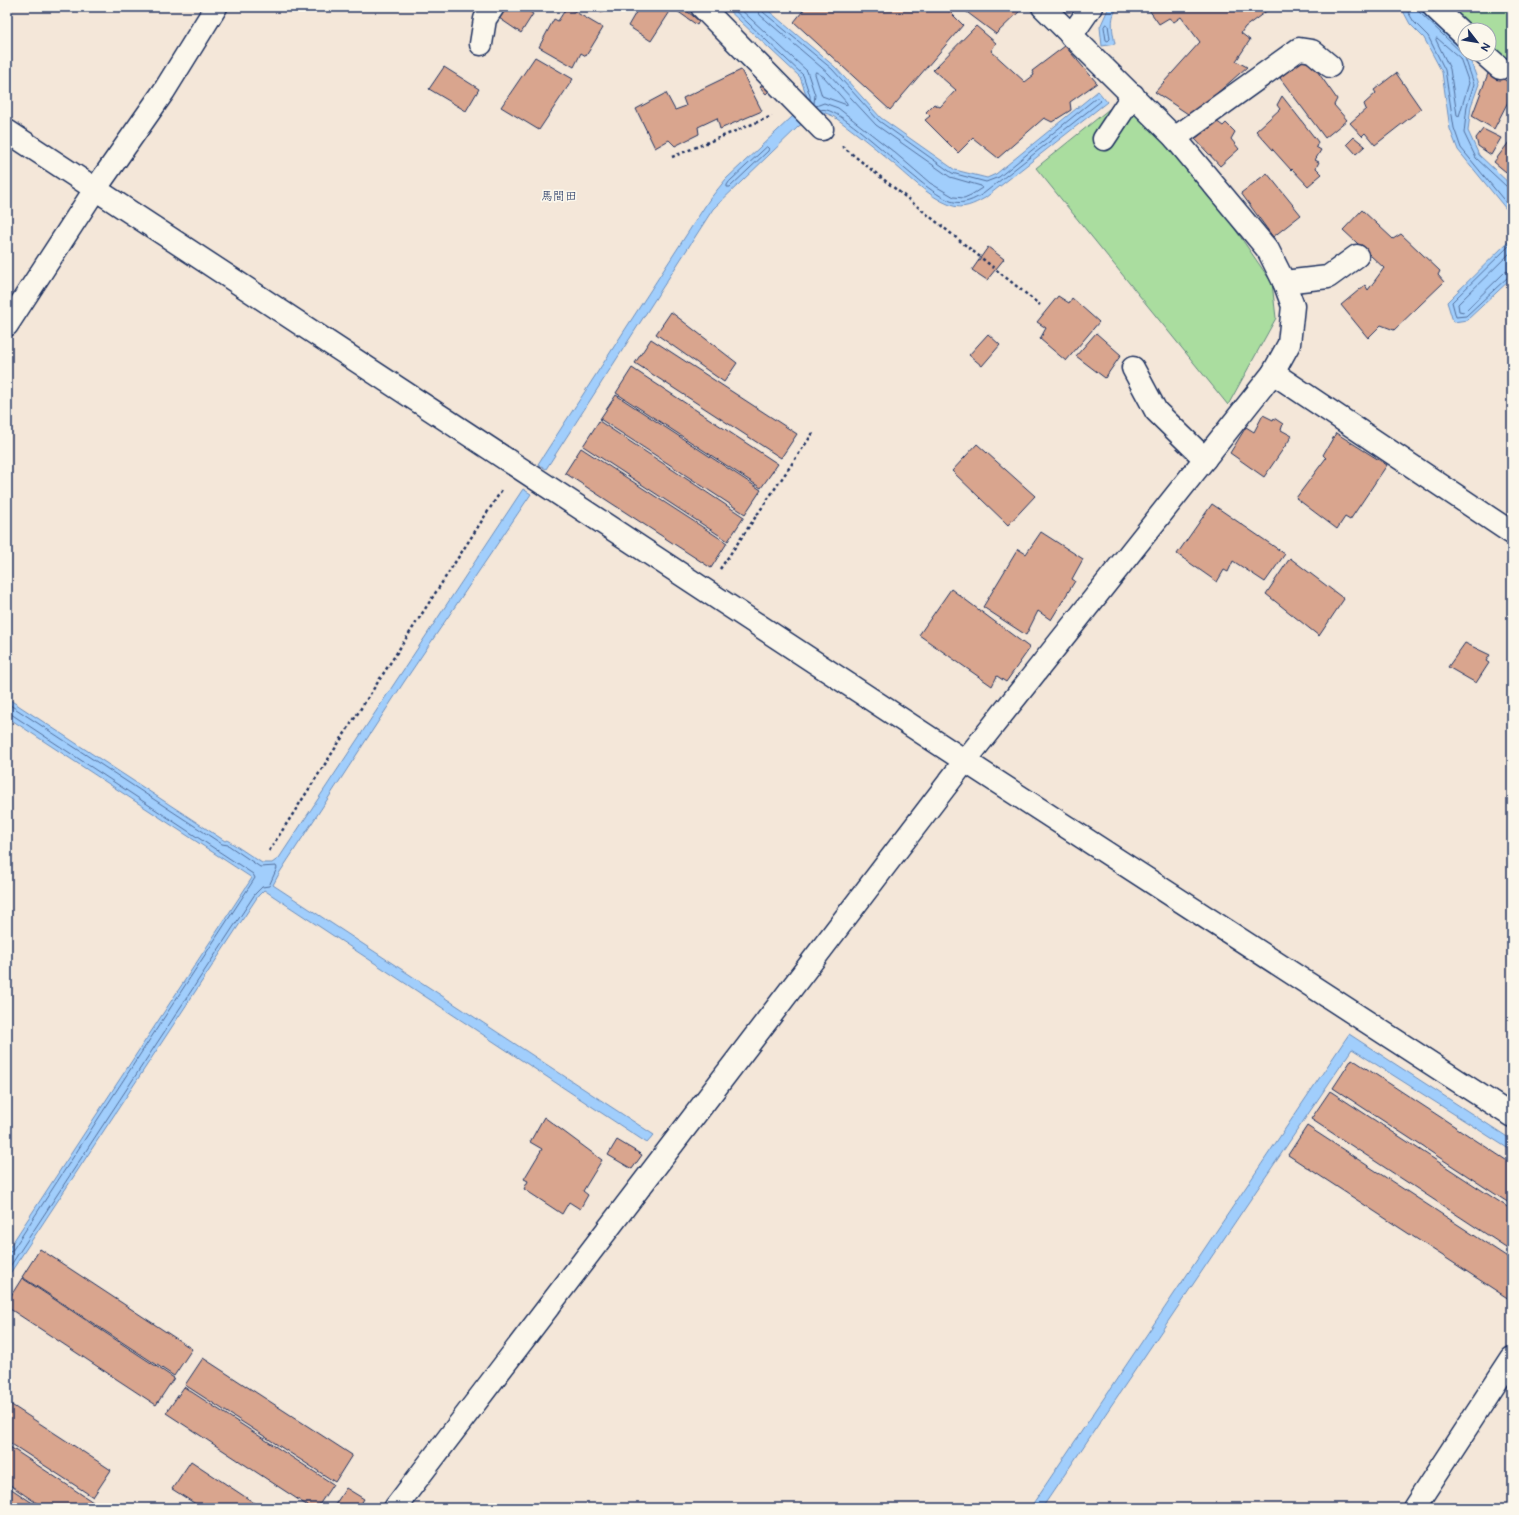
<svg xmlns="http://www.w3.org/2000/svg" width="1519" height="1515" viewBox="0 0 1519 1515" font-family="'Balsamiq Sans','Klee One',sans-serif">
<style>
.green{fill:#aadd9f;stroke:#62867e}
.water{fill:#a1cefc;stroke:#6b8ebd}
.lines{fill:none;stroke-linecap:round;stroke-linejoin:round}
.shore{stroke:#516f9d;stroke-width:1}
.building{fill:#d9a58e;stroke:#1b2f5e}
.minor-casing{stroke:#1b2f5e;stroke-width:25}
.path{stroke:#1b2f5e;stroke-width:2.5;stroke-dasharray:3 3;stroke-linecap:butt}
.minor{stroke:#fbf7ec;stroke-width:22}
.labels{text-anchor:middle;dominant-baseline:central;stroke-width:3.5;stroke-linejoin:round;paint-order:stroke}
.neighbourhood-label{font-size:12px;fill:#1b2f5e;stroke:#fbf7ec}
</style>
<rect width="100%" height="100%" fill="#f4e7d9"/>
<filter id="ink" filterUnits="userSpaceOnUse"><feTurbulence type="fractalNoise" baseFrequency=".025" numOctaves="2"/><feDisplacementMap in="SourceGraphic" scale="8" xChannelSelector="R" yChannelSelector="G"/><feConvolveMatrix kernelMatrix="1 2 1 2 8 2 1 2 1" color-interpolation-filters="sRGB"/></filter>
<g filter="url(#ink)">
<g class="green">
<polygon points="1444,7 1512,7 1512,56 1506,61 1489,46 1489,30 1470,30"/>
<polygon points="1119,101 1150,126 1222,210 1272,283 1276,318 1228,405 1036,168"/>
</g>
<g class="water">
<path d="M725,7H764L835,67L881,118L955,170L987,178L996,174L1098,91L1107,102L985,198C974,204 963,210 950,205C927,196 908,175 889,160C871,144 852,130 833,116L823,112L799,126L713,209L546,469L538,464L709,200L726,179L793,116L807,97L800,77Z"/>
<path d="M1109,7H1120C1108,14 1113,33 1115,44L1102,46L1100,27Z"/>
<polygon points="1401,7 1420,7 1465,51 1465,54 1468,54 1479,84 1471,106 1468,131 1479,155 1512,186 1512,278 1467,320 1454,322 1452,318 1447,302 1511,239 1511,215 1458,150 1450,129 1442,72 1424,38 1410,24"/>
<polygon points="523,489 531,494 404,682 280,872 273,885 654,1135 647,1143 264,890 258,896 7,1278 7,1251 252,878 7,717 7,698 225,841 227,840 262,863 272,863 279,858"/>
<polygon points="1349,1034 1512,1140 1512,1151 1352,1049 1042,1508 1030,1508"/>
</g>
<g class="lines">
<g class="shore">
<polyline points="731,7 803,75 810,96 810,100"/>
<polyline points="738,7 807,71 815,95 814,103"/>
<polyline points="757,7 760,15 828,73 876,125 950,177 981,186 982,188 971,195 964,198 954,197 930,183 894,152 838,108 824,103 816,106"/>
<path d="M762,7L763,12L832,69L879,121L952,173L986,182L999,177L1096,98H1098L1101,101L983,194C973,200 965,204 954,202C925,197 839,100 820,110"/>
<polyline points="1405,7 1414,22 1428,36 1445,70 1454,128 1461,148 1512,210"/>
<polyline points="1417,7 1419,12 1464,55 1474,84 1467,106 1464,133 1476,158 1506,186 1512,188"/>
<polygon points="1106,24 1108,25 1110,39 1108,41 1106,40 1104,27"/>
<polygon points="1437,38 1460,58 1469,83 1459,116 1457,115 1450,69 1436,40"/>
<polygon points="816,72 824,77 847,103 847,105 822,96 815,74"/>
<polygon points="767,147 769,149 768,151 730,187 727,187 727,185 729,182"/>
<polyline points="1512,243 1452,302 1456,317 1466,316 1508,277 1512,276"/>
<polyline points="1512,251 1458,304 1459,311 1464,312 1505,272 1512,271"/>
<polyline points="7,703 222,844 228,845 260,867 276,866 277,868 269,886 262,887 255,894 7,1271"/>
<polyline points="7,714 11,714 253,874 255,878 12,1251 7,1253"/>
</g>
</g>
<g class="building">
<polygon points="506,7 522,7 533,14 521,33 499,18"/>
<polygon points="567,7 603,28 586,56 581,53 574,67 539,47 554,19 558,21"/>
<polygon points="592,7 606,7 602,13"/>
<polygon points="639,7 673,7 651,41 628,26"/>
<polygon points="679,7 682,7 699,21 697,25 677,11"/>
<polygon points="806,7 945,7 963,25 890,110 794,22"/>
<polygon points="960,7 1024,7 996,34"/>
<polygon points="1147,7 1272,7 1245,27 1241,33 1250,40 1236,61 1247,67 1191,116 1155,92 1200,42 1181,17 1174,22 1169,18 1159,24"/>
<polygon points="976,26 996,43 991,51 1025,82 1034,75 1032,71 1065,46 1097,83 1070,102 1071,110 1052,122 1044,118 998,158 973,138 958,153 925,120 930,116 926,112 934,104 940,107 956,90 933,70"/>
<polygon points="535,57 573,79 539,130 501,107"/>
<polygon points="1301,59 1308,63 1310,61 1337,99 1334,105 1347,120 1325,138 1280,78"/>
<polygon points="444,67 479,89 466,111 429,89"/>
<polygon points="741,70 762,111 720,129 717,118 698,127 699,134 675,146 669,140 655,148 636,109 666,93 675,110 686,106 683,98"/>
<polygon points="1489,71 1512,84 1512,94 1494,129 1472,116"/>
<polygon points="1396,73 1421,109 1375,145 1365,133 1362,136 1350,123 1366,109 1364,104 1376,93 1374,90"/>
<polygon points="763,85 770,90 766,94 760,87"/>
<polygon points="1282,96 1318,142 1316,147 1321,150 1315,160 1319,162 1316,168 1322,174 1308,186 1292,169 1291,170 1256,131 1280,109 1277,105"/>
<polygon points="1216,121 1223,126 1226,123 1235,132 1231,139 1239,149 1220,166 1195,139"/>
<polygon points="1483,129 1501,138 1491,155 1478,146 1476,138"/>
<polygon points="1354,137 1365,146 1356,154 1347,144"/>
<polygon points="1509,142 1512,144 1512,177 1494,162"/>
<polygon points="1267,173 1301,215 1273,237 1241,193"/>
<polygon points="1362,210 1393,239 1401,234 1440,271 1438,275 1444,282 1394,330 1381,325 1368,338 1341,305 1365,285 1368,290 1384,268 1343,230"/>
<polygon points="988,247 1004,259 987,280 972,270"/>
<polygon points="1058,296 1069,303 1072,298 1099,322 1066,361 1040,339 1046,328 1037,322"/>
<polygon points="671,312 737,363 724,382 656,334"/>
<polygon points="1096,333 1121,355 1105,378 1076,356"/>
<polygon points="988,334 1000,345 982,366 969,355"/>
<polygon points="651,339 797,434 781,458 635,363"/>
<polygon points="632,368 778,464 761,488 616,393"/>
<polygon points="616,395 761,490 745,514 600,419"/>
<polygon points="1263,415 1273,420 1274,418 1283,424 1281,430 1292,436 1264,477 1230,453 1246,427 1254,432"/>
<polygon points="599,421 744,517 728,541 583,446"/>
<polygon points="1336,433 1387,465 1350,520 1345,517 1337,529 1296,498 1326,458 1323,455"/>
<polygon points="977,444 1035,496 1008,525 952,471"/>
<polygon points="581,448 727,543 711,568 565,473"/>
<polygon points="1212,504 1285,554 1265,582 1233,561 1228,572 1224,570 1217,582 1177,554"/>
<polygon points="1041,532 1083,559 1072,579 1075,581 1051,620 1038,611 1026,635 983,607 1018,549 1026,554"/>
<polygon points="1290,558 1344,599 1319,636 1266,594"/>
<polygon points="951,589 1030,648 1006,682 997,676 992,686 919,635"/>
<polygon points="1465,643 1490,655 1486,661 1489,663 1476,683 1448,667"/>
<polygon points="1352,1059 1512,1164 1512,1205 1333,1088"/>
<polygon points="1330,1091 1512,1210 1512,1251 1311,1119"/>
<polygon points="544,1117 602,1160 583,1191 588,1195 580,1209 569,1202 562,1214 524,1189 528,1181 524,1179 542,1149 530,1142"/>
<polygon points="1307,1126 1512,1260 1512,1301 1288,1155"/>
<polygon points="617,1140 642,1155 632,1169 608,1155"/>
<polygon points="40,1249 192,1349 174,1376 22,1277"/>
<polygon points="22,1278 174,1378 156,1405 7,1307 7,1302"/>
<polygon points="203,1358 352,1455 335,1482 185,1385"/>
<polygon points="184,1387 333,1484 317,1508 311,1508 166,1413"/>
<polygon points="7,1402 111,1470 93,1497 7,1441"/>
<polygon points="7,1445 102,1508 44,1508 7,1483"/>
<polygon points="191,1461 262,1508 202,1508 172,1489"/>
<polygon points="7,1486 40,1508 7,1508"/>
<polygon points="346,1488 364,1499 359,1507 360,1508 333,1508"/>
</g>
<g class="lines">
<g class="minor-casing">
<g id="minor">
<polyline points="702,7 822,129"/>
<polyline points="1434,7 1465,36"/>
<polyline points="1071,36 1091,7"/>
<polyline points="481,44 485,19 493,7"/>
<polyline points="1484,54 1500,68"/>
<polyline points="7,131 965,761 1512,1116"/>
<polyline points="1175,138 1299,49 1312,51 1330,66"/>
<polyline points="1104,139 1133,95"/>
<polyline points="1284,282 1328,277 1357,256"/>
<polyline points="7,325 96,188 164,91 216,7"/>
<polyline points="1133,368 1156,411 1205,459"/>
<polyline points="1273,373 1512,533"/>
<polyline points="395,1508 965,761 1273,373 1289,344 1293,306 1284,282 1268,250 1175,138 1043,7"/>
<polyline points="1414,1508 1512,1358"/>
</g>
</g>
<g class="path">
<polyline points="842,146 1040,305"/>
<polyline points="672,157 772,116"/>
<polyline points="720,569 813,433"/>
<polyline points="269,851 503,488"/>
</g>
<use href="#minor" class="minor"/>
</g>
</g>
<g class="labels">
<g class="neighbourhood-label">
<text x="559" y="196">馬間田</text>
</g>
</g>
<rect width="1519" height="1515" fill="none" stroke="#fbf7ec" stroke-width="24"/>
<rect x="12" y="12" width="1495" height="1491" fill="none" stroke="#1b2f5e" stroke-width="1.5" filter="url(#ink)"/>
<g transform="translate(1477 42) rotate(121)"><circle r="19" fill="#fbf7ec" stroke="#a1a7b3"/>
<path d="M0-3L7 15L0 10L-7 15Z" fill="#1b2f5e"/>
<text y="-6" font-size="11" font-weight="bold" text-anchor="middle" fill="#1b2f5e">N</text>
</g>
</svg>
